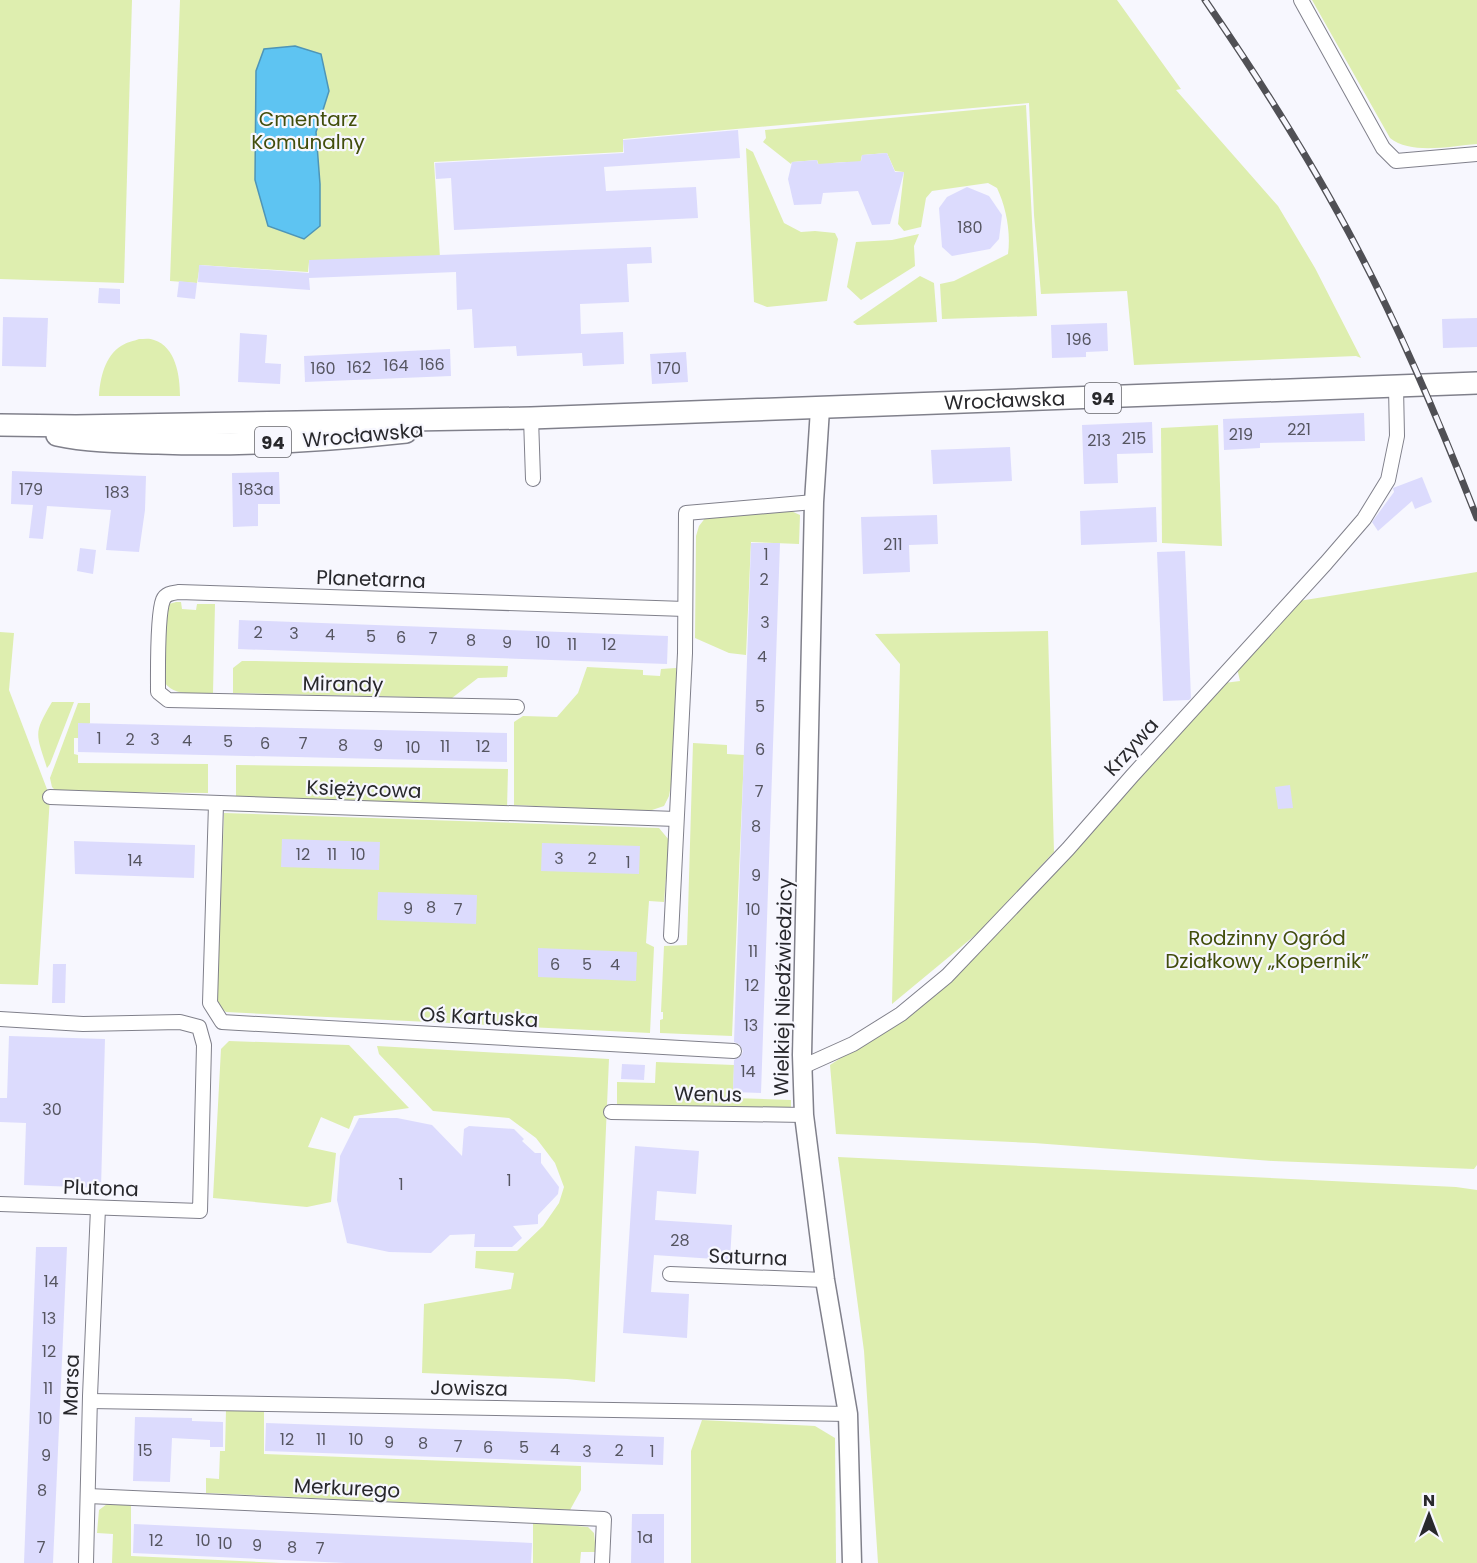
<svg xmlns="http://www.w3.org/2000/svg" width="1477" height="1563" viewBox="0 0 1477 1563" font-family="Poppins,sans-serif">
<style>
.green{fill:#deeeaf}
.water{fill:#5ec4f2;stroke:#4e95b7;stroke-width:1.5}
.building{fill:#dcdbfd}
.lines{fill:none;stroke-linecap:round;stroke-linejoin:round}
.street-casing{stroke:#80808b;stroke-width:16}
.secondary-casing{stroke:#80808b;stroke-width:21}
.primary-casing{stroke:#80808b;stroke-width:24}
.street{stroke:#fff;stroke-width:14}
.secondary{stroke:#fff;stroke-width:18}
.primary{stroke:#fff;stroke-width:21}
.rail-casing{stroke:#505055;stroke-width:7}
.rail{stroke:#f7f7fe;stroke-width:4.5;stroke-dasharray:14;stroke-linecap:butt}
.labels{text-anchor:middle;dominant-baseline:central;stroke-width:4.5;stroke-linejoin:round;paint-order:stroke}
.number-label{font-size:16px;fill:#555560}
.shield{fill:#f7f7fe;stroke:#66666b;stroke-width:1.5}
.shield-label{font-size:18px;font-weight:bold;fill:#28282c}
.park-label{font-size:20px;fill:#424e0c;stroke:#f7f7fe}
.street-label{font-size:20px;fill:#28282c;stroke:#f7f7fe}
</style>
<rect width="100%" height="100%" fill="#f7f7fe"/>
<g class="green">
<polygon points="0,0 132,0 124,283 0,279"/>
<polygon points="180,0 1117,0 1181,89 1176,90 1278,206 1315,268 1361,358 1356,356 1134,365 1127,291 1041,294 1034,215 1029,103 623,139 623,152 434,162 440,258 309,262 308,272 200,265 197,283 170,281"/>
<path d="M1312,0H1477V144C1451,146 1411,155 1390,138Z"/>
<path d="M1026,105L1037,316L942,319L940,284L954,281L1008,254C1011,232 1006,207 997,188L988,183L932,191L926,198L921,227L904,231L898,224L904,172L895,171L887,153L862,155L858,174L851,175L846,162L832,163L822,174L817,160L792,162L791,164L763,142L766,138L765,130Z"/>
<polygon points="746,148 753,152 784,223 801,232 815,231 835,233 838,239 827,301 767,307 754,302"/>
<polygon points="919,234 914,246 915,266 861,300 847,287 856,242 892,240"/>
<polygon points="920,276 934,283 937,322 857,325 853,322"/>
<path d="M139,339C144,339 150,338 154,340C176,347 180,376 180,396H99C100,378 105,356 121,346C127,342 134,341 139,339Z"/>
<polygon points="1218,425 1222,546 1162,543 1161,428"/>
<polygon points="768,511 791,511 800,515 799,544 751,542 746,655 729,653 695,638 696,536 699,526 706,517"/>
<polygon points="1477,572 1477,1165 1474,1169 1273,1161 1034,1143 836,1134 830,1065 916,1009 1224,683 1240,681 1237,668 1290,613 1299,601"/>
<path d="M176,602H181L182,609L196,610L197,604H215L213,693C195,693 175,697 164,682L165,611L169,604Z"/>
<polygon points="1048,631 1054,852 979,932 892,1004 900,664 875,634"/>
<polygon points="0,632 14,633 9,690 50,797 38,985 0,984"/>
<polygon points="242,661 255,661 508,666 507,677 478,678 452,698 233,693 233,668"/>
<polygon points="587,667 643,670 643,675 660,676 661,669 676,668 677,701 671,785 669,796 664,806 649,811 638,811 514,805 514,722 523,716 557,717 578,693"/>
<path d="M52,702H74L50,764L47,768C36,733 33,734 52,702Z"/>
<polygon points="78,703 90,703 90,723 78,738 74,738 74,754 78,755 78,763 208,764 208,793 102,792 101,795 58,793 52,787 50,778"/>
<polygon points="693,743 727,745 727,754 744,755 732,1036 660,1033 660,1020 663,1019 663,1012 661,1012 664,946 687,945"/>
<polygon points="236,765 508,769 507,809 236,798"/>
<polygon points="224,813 659,828 669,840 664,902 649,901 646,943 654,947 650,1033 226,1012 217,1004"/>
<polygon points="229,1041 349,1045 409,1108 354,1116 349,1129 321,1117 308,1147 336,1153 331,1202 307,1207 213,1198 221,1049"/>
<polygon points="377,1046 609,1059 595,1382 567,1379 422,1373 424,1304 511,1289 514,1273 475,1268 476,1251 517,1251 543,1226 559,1203 564,1187 555,1163 536,1138 509,1118 433,1111 379,1054"/>
<polygon points="656,1062 734,1065 733,1098 791,1100 791,1113 617,1107 617,1082 655,1083"/>
<polygon points="838,1157 1456,1187 1477,1190 1477,1563 878,1563 864,1351"/>
<polygon points="226,1410 264,1410 264,1454 581,1466 581,1490 570,1510 206,1493 206,1478 219,1479 220,1451 225,1451"/>
<polygon points="702,1420 815,1426 835,1438 836,1563 691,1563 691,1451"/>
<polygon points="107,1504 131,1504 131,1556 281,1563 112,1563 113,1534 97,1533 99,1510"/>
<polygon points="533,1522 588,1527 594,1533 596,1552 581,1552 580,1563 533,1563"/>
</g>
<polygon class="water" points="295,46 321,54 329,91 316,132 320,184 320,226 304,239 268,226 255,180 256,71 264,49"/>
<g class="building">
<polygon points="738,130 740,158 604,167 606,191 696,187 698,218 454,230 451,178 436,179 435,163 624,153 623,140"/>
<polygon points="887,153 895,172 904,172 890,224 872,225 858,191 823,193 821,204 794,205 788,179 792,162 817,160 818,164 861,161 862,155"/>
<polygon points="967,187 989,196 1002,215 999,239 990,249 952,256 942,247 939,208 947,197"/>
<polygon points="651,247 652,263 627,264 629,302 580,304 581,334 623,332 624,364 583,366 582,353 517,356 516,346 474,348 472,309 457,310 456,272 309,278 310,290 198,282 199,265 309,273 309,260"/>
<polygon points="179,281 197,283 195,299 177,297"/>
<polygon points="99,288 120,289 120,304 98,303"/>
<polygon points="3,317 48,318 46,367 2,366"/>
<polygon points="1477,318 1477,347 1443,348 1442,319"/>
<polygon points="1107,323 1108,351 1086,352 1086,357 1052,358 1051,325"/>
<polygon points="240,333 267,335 265,363 281,364 280,384 238,382"/>
<polygon points="450,349 451,376 305,382 304,356"/>
<polygon points="686,352 688,382 652,384 650,354"/>
<polygon points="1364,413 1365,441 1260,443 1260,448 1224,450 1223,419"/>
<polygon points="1152,422 1153,453 1117,454 1118,483 1084,484 1082,425"/>
<polygon points="1010,447 1012,481 933,484 931,450"/>
<polygon points="12,471 146,476 145,510 139,552 106,550 111,510 47,506 43,539 29,538 33,505 11,504"/>
<polygon points="279,472 280,504 258,504 258,526 233,527 232,473"/>
<polygon points="1422,477 1432,502 1415,509 1412,501 1378,531 1372,522 1394,492 1393,488"/>
<polygon points="1156,507 1157,542 1081,545 1080,511"/>
<polygon points="937,515 938,544 909,545 910,572 863,574 861,517"/>
<polygon points="751,543 780,543 761,1093 733,1092 734,1060 741,1056 743,1051 739,1044 734,1042"/>
<polygon points="80,548 96,550 93,574 77,571"/>
<polygon points="1185,551 1191,698 1189,700 1163,701 1157,552"/>
<polygon points="239,620 668,636 667,664 238,649"/>
<polygon points="78,723 507,733 507,762 78,752"/>
<polygon points="1290,785 1293,808 1278,809 1275,787"/>
<polygon points="282,839 380,842 379,870 281,867"/>
<polygon points="74,841 195,845 194,878 75,874"/>
<polygon points="542,843 640,846 639,874 541,871"/>
<polygon points="378,892 477,895 476,924 377,920"/>
<polygon points="538,948 637,952 636,981 538,977"/>
<polygon points="53,964 66,964 65,1003 52,1003"/>
<polygon points="9,1036 105,1039 101,1188 24,1185 26,1123 0,1122 0,1098 7,1098"/>
<polygon points="622,1064 645,1065 644,1080 621,1079"/>
<polygon points="359,1118 397,1118 432,1125 462,1156 464,1129 469,1126 514,1129 524,1139 522,1141 535,1153 541,1153 541,1163 559,1187 558,1194 538,1215 538,1224 513,1226 522,1238 512,1247 474,1247 475,1234 450,1235 431,1253 389,1252 347,1243 337,1200 340,1156"/>
<polygon points="635,1146 699,1151 696,1194 657,1191 655,1220 732,1225 730,1260 654,1255 651,1292 689,1294 687,1338 623,1333"/>
<polygon points="36,1247 67,1247 53,1563 24,1563"/>
<polygon points="135,1417 192,1418 192,1421 223,1422 223,1447 210,1447 210,1440 172,1438 170,1482 133,1481"/>
<polygon points="266,1423 664,1437 663,1465 265,1451"/>
<polygon points="632,1514 664,1514 664,1563 631,1563"/>
<polygon points="134,1524 532,1543 531,1563 346,1563 133,1553"/>
</g>
<g class="lines">
<g class="street-casing">
<g id="street">
<polyline points="1301,0 1383,148 1396,161 1477,154"/>
<polyline points="531,418 533,479"/>
<path d="M517,707L168,700L158,692C158,672 157,615 163,600C166,593 173,593 179,592L685,609"/>
<polyline points="50,797 676,819"/>
<polyline points="216,804 210,1003 222,1022 734,1051"/>
<polyline points="671,936 685,653 686,513 814,502"/>
<polyline points="0,1019 83,1024 180,1022 199,1027 204,1045 200,1211 0,1204"/>
<polyline points="802,1067 853,1044 901,1014 947,976 1068,849 1132,776 1326,563 1364,519 1388,480 1397,436 1396,387"/>
<polyline points="611,1112 804,1115"/>
<polyline points="670,1274 825,1280"/>
<polyline points="90,1401 848,1414"/>
<polyline points="88,1496 604,1519 602,1563"/>
<polyline points="86,1563 90,1396 98,1208"/>
</g>
</g>
<g class="secondary-casing">
<polyline id="secondary" points="820,409 814,502 802,1055 804,1115 825,1280 848,1414 852,1563"/>
</g>
<g class="primary-casing">
<g id="primary">
<path id="s1" d="M0,425L76,426L531,418L1477,383"/>
<path d="M57,435C90,442 123,442 158,443C240,446 323,441 406,432"/>
</g>
</g>
<use href="#street" class="street"/>
<use href="#secondary" class="secondary"/>
<use href="#primary" class="primary"/>
<g class="rail-casing">
<path id="rail" d="M1205,0C1260,80 1312,162 1357,248C1403,335 1441,426 1477,518"/>
</g>
<use href="#rail" class="rail"/>
</g>
<g class="labels">
<g class="number-label">
<text x="970" y="227">180</text>
<text x="1079" y="339">196</text>
<text x="432" y="364">166</text>
<text x="396" y="365">164</text>
<text x="359" y="367">162</text>
<text x="323" y="368">160</text>
<text x="669" y="368">170</text>
<text x="1299" y="429">221</text>
<text x="1241" y="434">219</text>
<text x="1134" y="438">215</text>
<text x="1099" y="440">213</text>
<text x="31" y="489">179</text>
<text x="256" y="489">183a</text>
<text x="117" y="492">183</text>
<text x="893" y="544">211</text>
<text x="766" y="554">1</text>
<text x="764" y="579">2</text>
<text x="765" y="622">3</text>
<text x="258" y="632">2</text>
<text x="294" y="633">3</text>
<text x="330" y="634">4</text>
<text x="371" y="636">5</text>
<text x="401" y="637">6</text>
<text x="433" y="638">7</text>
<text x="471" y="640">8</text>
<text x="507" y="642">9</text>
<text x="543" y="642">10</text>
<text x="572" y="644">11</text>
<text x="609" y="644">12</text>
<text x="762" y="656">4</text>
<text x="760" y="706">5</text>
<text x="99" y="738">1</text>
<text x="130" y="739">2</text>
<text x="155" y="739">3</text>
<text x="187" y="740">4</text>
<text x="228" y="741">5</text>
<text x="265" y="743">6</text>
<text x="303" y="743">7</text>
<text x="343" y="745">8</text>
<text x="378" y="745">9</text>
<text x="445" y="746">11</text>
<text x="483" y="746">12</text>
<text x="413" y="747">10</text>
<text x="760" y="749">6</text>
<text x="759" y="791">7</text>
<text x="756" y="826">8</text>
<text x="303" y="854">12</text>
<text x="332" y="854">11</text>
<text x="358" y="854">10</text>
<text x="559" y="858">3</text>
<text x="592" y="858">2</text>
<text x="135" y="860">14</text>
<text x="628" y="862">1</text>
<text x="756" y="875">9</text>
<text x="431" y="907">8</text>
<text x="408" y="908">9</text>
<text x="458" y="909">7</text>
<text x="753" y="909">10</text>
<text x="753" y="951">11</text>
<text x="555" y="964">6</text>
<text x="587" y="964">5</text>
<text x="615" y="964">4</text>
<text x="752" y="985">12</text>
<text x="751" y="1025">13</text>
<text x="748" y="1071">14</text>
<text x="52" y="1109">30</text>
<text x="509" y="1180">1</text>
<text x="401" y="1184">1</text>
<text x="680" y="1240">28</text>
<text x="51" y="1281">14</text>
<text x="49" y="1318">13</text>
<text x="49" y="1351">12</text>
<text x="48" y="1388">11</text>
<text x="45" y="1418">10</text>
<text x="287" y="1439">12</text>
<text x="321" y="1439">11</text>
<text x="356" y="1439">10</text>
<text x="389" y="1442">9</text>
<text x="423" y="1443">8</text>
<text x="458" y="1446">7</text>
<text x="488" y="1447">6</text>
<text x="524" y="1447">5</text>
<text x="555" y="1449">4</text>
<text x="145" y="1450">15</text>
<text x="619" y="1450">2</text>
<text x="587" y="1451">3</text>
<text x="652" y="1451">1</text>
<text x="46" y="1455">9</text>
<text x="42" y="1490">8</text>
<text x="645" y="1537">1a</text>
<text x="156" y="1540">12</text>
<text x="203" y="1540">10</text>
<text x="225" y="1543">10</text>
<text x="257" y="1545">9</text>
<text x="41" y="1547">7</text>
<text x="292" y="1547">8</text>
<text x="320" y="1548">7</text>
</g>
<g class="shield">
<rect x="1085" y="383" width="36" height="30" rx="4.5"/>
<rect x="255" y="427" width="36" height="30" rx="4.5"/>
</g>
<g class="shield-label">
<text x="1103" y="398">94</text>
<text x="273" y="442">94</text>
</g>
<g class="park-label">
<text x="308" y="119">Cmentarz<tspan x="308" dy="23">Komunalny</tspan></text>
<text x="1267" y="938">Rodzinny Ogród<tspan x="1267" dy="23">Działkowy „Kopernik”</tspan></text>
</g>
<g class="street-label">
<text stroke="none"><textPath href="#s1" startOffset="1005">Wrocławska</textPath></text>
<text transform="translate(363 435) rotate(-5)">Wrocławska</text>
<text transform="translate(371 579) rotate(2)">Planetarna</text>
<text transform="translate(343 684) rotate(1)">Mirandy</text>
<text transform="translate(1131 747) rotate(-48)">Krzywa</text>
<text transform="translate(364 789) rotate(2)">Księżycowa</text>
<text transform="translate(783 987) rotate(-89)">Wielkiej Niedźwiedzicy</text>
<text transform="translate(479 1017) rotate(3)">Oś Kartuska</text>
<text transform="translate(708 1094) rotate(1)">Wenus</text>
<text transform="translate(101 1188) rotate(2)">Plutona</text>
<text transform="translate(748 1257) rotate(2)">Saturna</text>
<text transform="translate(71 1385) rotate(-88)">Marsa</text>
<text transform="translate(469 1388) rotate(1)">Jowisza</text>
<text transform="translate(347 1488) rotate(3)">Merkurego</text>
</g>
</g>
<g transform="translate(1429 1515)" stroke="#f7f7fe" stroke-width="4.5" paint-order="stroke">
<path d="M0-4.5L10 22L0 15L-10 22Z" fill="#28282c"/>
<text y="-9" font-size="16" font-weight="bold" text-anchor="middle" fill="#28282c">N</text>
</g>
</svg>
